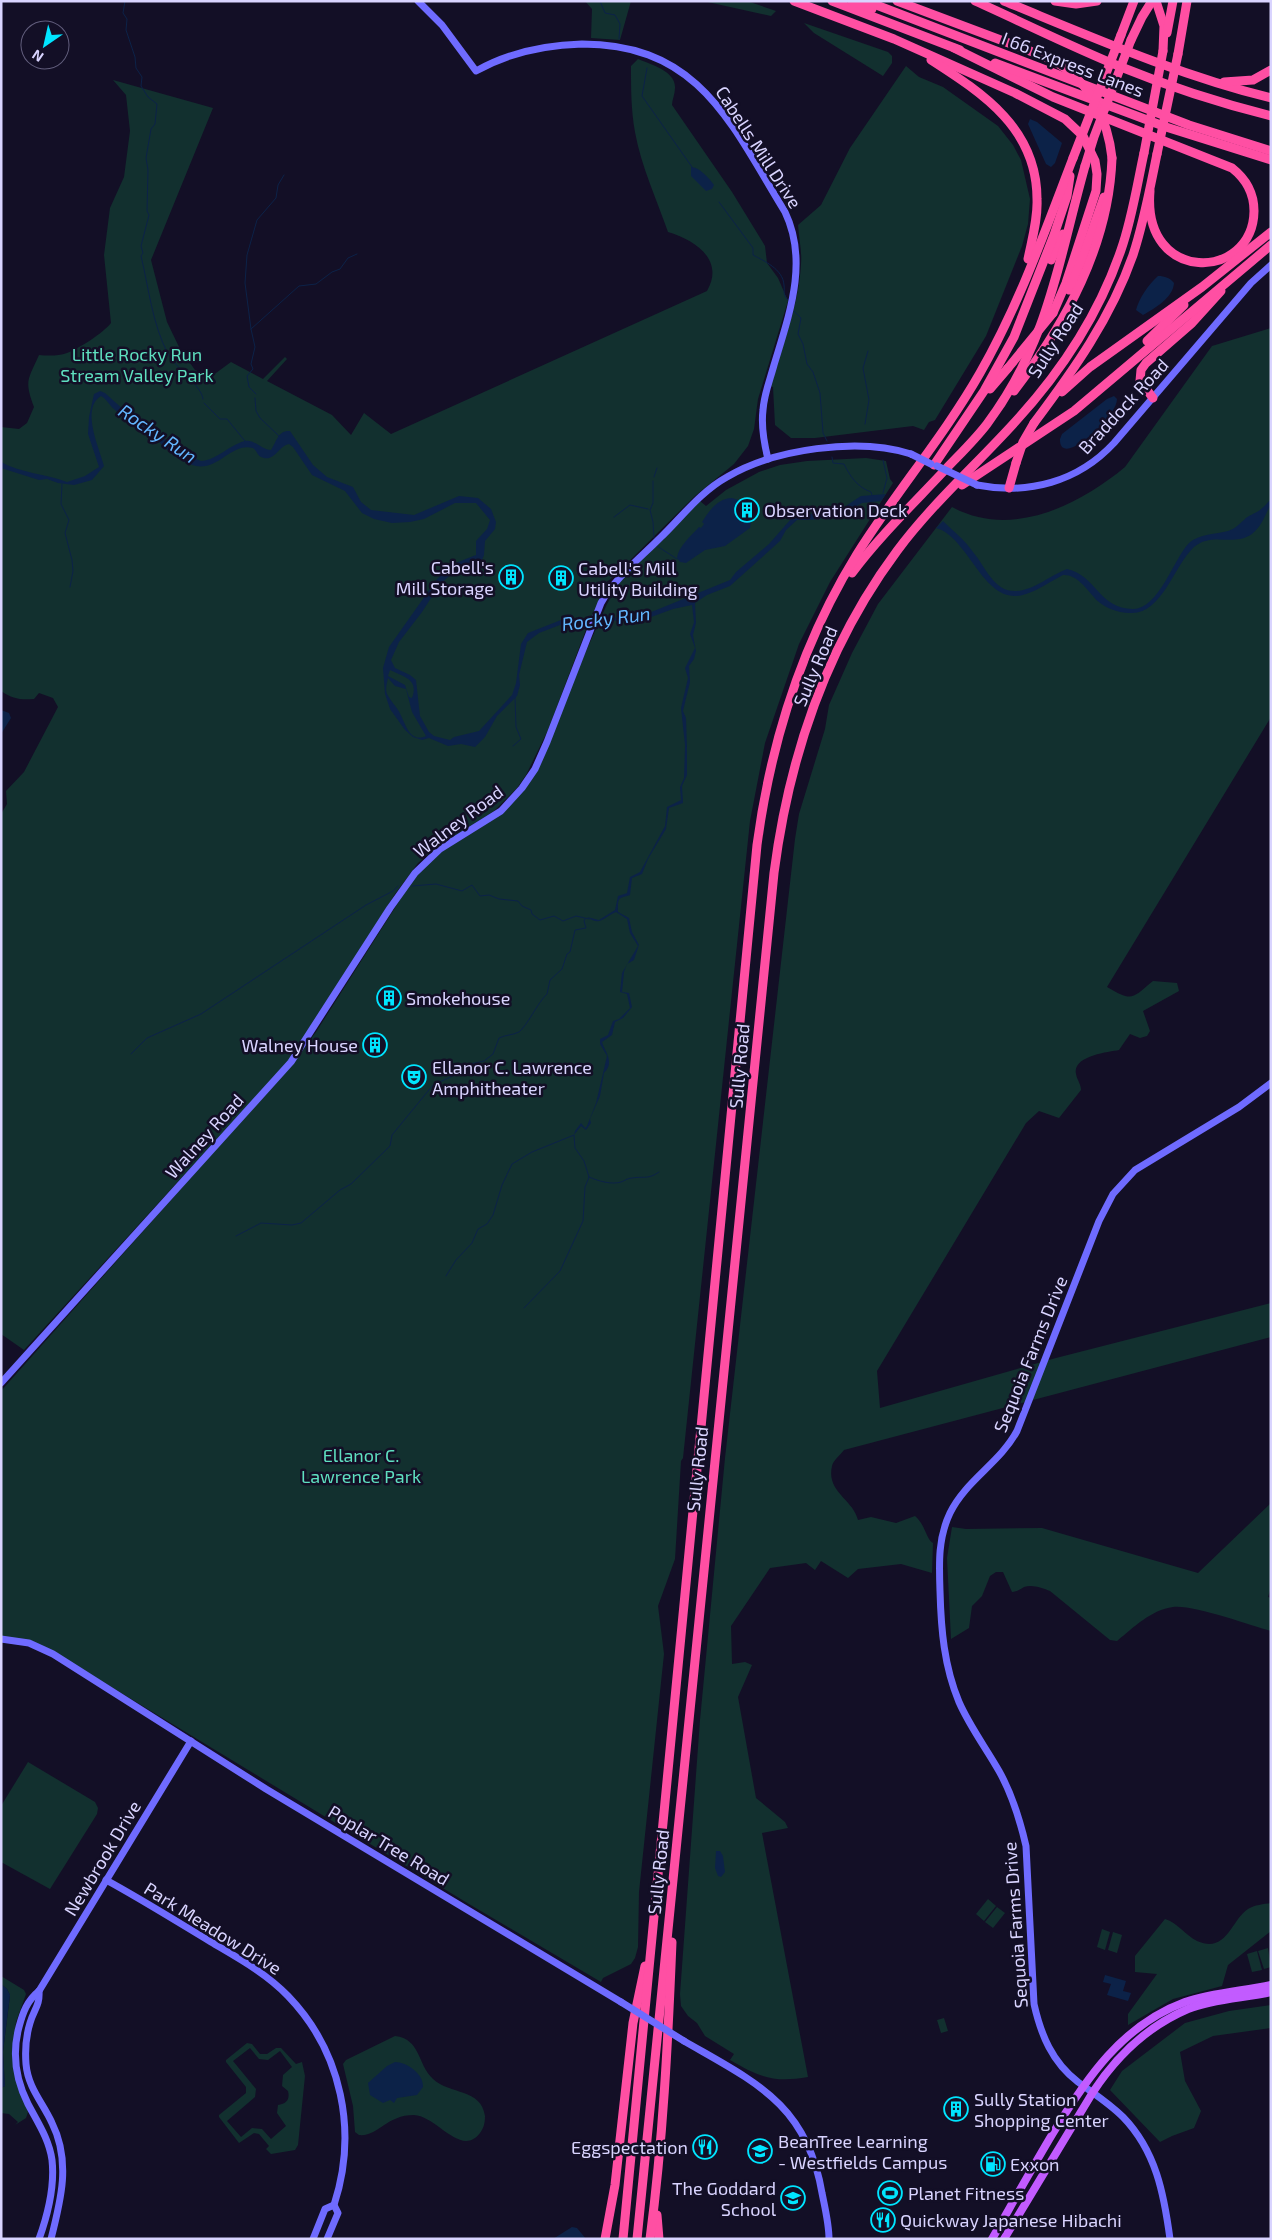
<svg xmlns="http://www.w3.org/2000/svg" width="1272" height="2240" viewBox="0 0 1272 2240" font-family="'Exo 2',sans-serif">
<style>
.green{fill:#12302f;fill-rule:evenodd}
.water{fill:#0c2248;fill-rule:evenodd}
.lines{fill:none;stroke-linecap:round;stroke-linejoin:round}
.stream{stroke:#0c2248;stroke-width:1}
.secondary{stroke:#6f6bff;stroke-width:7}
.primary{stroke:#c25bff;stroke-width:8}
.highway{stroke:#ff4fa3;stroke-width:9}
.secondary-bridge{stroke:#6f6bff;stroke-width:7}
.highway-bridge{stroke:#ff4fa3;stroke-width:9}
.labels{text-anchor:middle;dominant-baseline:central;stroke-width:5;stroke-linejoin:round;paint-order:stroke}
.street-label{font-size:18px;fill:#d9d4ff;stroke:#130f26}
.park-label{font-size:18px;fill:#5fe0c0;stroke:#130f26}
.poi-label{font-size:18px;fill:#d9d4ff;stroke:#130f26;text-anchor:start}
.water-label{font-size:19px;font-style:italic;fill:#62b6ff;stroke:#130f26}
</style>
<rect width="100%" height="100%" fill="#130f26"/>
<g class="green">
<polygon points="585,1 631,1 620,40 591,38 592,9"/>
<polygon points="703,1 747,1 776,11 771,16"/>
<polygon points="804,23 888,52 892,56 892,63 883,76 814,33"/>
<path d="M638,59C650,64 676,71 675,88C675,94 672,100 672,105L732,192L765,246L767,263L778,278L788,301L758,399L754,429L748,446L734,464L695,496L613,577L604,584L598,594L603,593L587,627L548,730L526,775L517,788L494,811L435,849L418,863L395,894L291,1058L24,1350L1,1334V814L7,804L6,791L24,772L58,707L53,698L39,693L34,699C20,700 13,699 1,691V427L19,429L27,423L34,407C24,380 28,380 39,355C48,356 59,356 67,353C80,348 103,333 111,323L104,255L110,208L124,177L130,131L126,95L113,80L213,108L151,260L167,322L180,349L195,370L206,374L216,373L231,362L263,379L285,357L287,359L267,381L332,415L351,435L364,413L391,434L707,291C725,260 695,240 668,232C657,200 641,166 635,132C631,110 631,88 631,66Z"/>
<path d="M906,66L919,77L943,87L998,126L1013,145L1021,160L1030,199L1028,224L1022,246L986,336L935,420L929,422L924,430L913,426L815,438H791L775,425L773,387L770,386C782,347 799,305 801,264C802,251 799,239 798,225L821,205L850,148Z"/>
<path d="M1271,328V717L1107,987C1133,1002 1131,999 1153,981L1177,983L1179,991L1143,1011L1150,1031L1147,1036L1140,1038L1130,1034L1119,1050C1108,1052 1072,1056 1076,1074C1077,1080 1081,1084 1081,1090L1059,1118L1039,1111L1026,1123L877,1371L880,1408L1056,1358L1271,1303V1337L844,1450C840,1455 833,1461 832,1466C826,1492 853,1499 858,1520L871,1517L896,1523L915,1516C925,1524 926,1539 933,1543L932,1573L901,1564L858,1569L848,1578L821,1561L815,1570L806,1563L770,1568L731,1626L732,1664L745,1662L752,1665L738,1697L756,1798L785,1822L788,1828L762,1833L808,2077C774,2083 759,2077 730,2060L734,2054L705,2036L697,2023L688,2016L681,2006L680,1994L700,1720L725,1458L795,839L799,814L825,729L829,705L852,653L878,604L952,507C1011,539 1078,506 1125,467L1212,346Z"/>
<polygon points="866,458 886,461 890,479 893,483 830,582 799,644 765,743 750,821 683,1458 681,1461 675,1559 658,1606 664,1654 639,1892 638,1947 635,1958 631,1964 603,1978 601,1982 469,1904 57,1654 1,1637 1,1391 290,1066 316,1032 417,873 441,852 499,816 525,789 607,604 620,581 700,501 706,506 726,490 759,472 780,465 807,461"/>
<path d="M1271,1503V1587L1268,1597L1271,1598V1631C1250,1625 1191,1604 1173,1607C1151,1610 1134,1627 1117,1641L1110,1640L1050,1591C1043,1588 1032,1584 1024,1587C1019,1590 1018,1591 1012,1592L1003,1572H996L990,1576L982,1596L972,1606L969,1628L951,1639L947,1558L952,1527L966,1529L1042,1528L1198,1573Z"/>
<polygon points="28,1762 95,1802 98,1808 97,1814 50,1889 1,1862 1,1806"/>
<polygon points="988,1899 996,1906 984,1921 976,1914"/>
<path d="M1271,1903V1931L1228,1965L1222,1986L1173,1999L1128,2025V2014L1157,1974L1135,1972V1956L1165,1919C1178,1923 1185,1935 1197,1941C1227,1954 1231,1920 1248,1909C1254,1905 1264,1904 1271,1903Z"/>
<polygon points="997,1907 1005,1913 993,1928 985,1922"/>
<polygon points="1102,1929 1110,1932 1105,1950 1097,1947"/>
<polygon points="1113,1932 1122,1935 1117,1953 1108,1950"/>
<polygon points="1268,1948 1271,1967 1264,1969 1258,1951"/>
<polygon points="1257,1951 1262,1970 1252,1972 1247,1954"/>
<polygon points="1,1976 24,1990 26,1994 16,2022 12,2054 28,2112 26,2118 15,2125 18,2122 9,2114 1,2113 1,2088 5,2086 3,2052 10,1995 7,1989 1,1984"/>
<polygon points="1271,2005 1271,2028 1213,2036 1180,2052 1185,2081 1201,2111 1194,2128 1172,2136 1160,2142 1110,2090 1122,2071 1185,2023 1229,2011"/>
<polygon points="944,2018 948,2031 941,2033 937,2020"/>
<path d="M395,2036C421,2039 417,2064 433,2079C450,2095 481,2088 485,2116C485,2122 484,2128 480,2133C461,2158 437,2116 414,2115C386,2115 378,2137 359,2135L355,2132L353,2106L343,2064L346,2060Z"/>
<path d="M247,2043L252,2044L260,2054H267L276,2048H281L296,2064L302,2062L305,2076L298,2145L295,2150L271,2154L266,2149L269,2146L259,2134L254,2133L239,2143L219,2117V2115L246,2093V2087L226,2062V2060ZM250,2048L259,2059L268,2060L280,2051L292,2067L283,2075L282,2086L288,2091C290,2099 287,2104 278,2105L277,2113L286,2126L271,2139L262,2129L252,2128L241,2137L227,2121L255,2097L256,2089L233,2061Z"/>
</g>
<g class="water">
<polygon points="1030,119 1037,122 1062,143 1055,163 1051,167 1046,164 1028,124"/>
<path d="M691,167C699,167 709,178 714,185L712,189L706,191L691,176Z"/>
<path d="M1158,276C1165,276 1170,278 1174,283C1173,298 1155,308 1143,315L1136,310C1139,298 1149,284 1158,276Z"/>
<path d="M100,391L105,393L125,411L152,426L162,437L191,457L201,461C217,460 229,445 245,441C254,439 262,450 271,450C277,441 278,430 290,431L313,465L327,477L353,487L361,502L371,510L414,515L459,496L478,498L491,509L496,522L495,529L485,541L484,555L482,560L461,566L440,584L422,612L399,642L391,660L395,668L410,675L416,680L420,716L429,732L434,736L450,740L454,737L479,731L512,695L516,683L521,644L528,633L561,620L573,623L599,615L612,618L644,615L730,580L736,572L769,544L798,511L803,510L806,516L829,507L838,511L861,496L886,494L881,501L862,503L839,516L831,513C822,521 808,520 797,520L786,530L780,541L730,586L707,595L695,603L696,623L693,635L696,651L694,659L689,666L690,682L683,711L686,718L687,747V775L682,786L683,803L669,808L666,829L648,859L642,874L632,878L630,895C618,899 618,896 618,912L629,918L632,932L639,945L634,960L627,964L624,972L622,992L629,993L632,1007L623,1018L615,1022L612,1035L602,1042C605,1052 615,1062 604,1073L600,1096L590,1119L591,1123L586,1130L581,1126L574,1135L575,1131L581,1123L585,1128L587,1126L596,1103L607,1056L600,1044V1039L608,1035L613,1021L619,1019L630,1008L627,994L620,992L622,973L638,946L630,933L627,919L616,912C603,917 601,927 587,917L599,920L615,910L618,896L627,893L630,877L640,872L665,826L667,807L681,800L680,787L684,778L685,745L681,708L688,678L685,668L695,648L690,634L694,622L692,605L673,609L643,620L597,621L575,626L560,625L539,633L527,642L519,675L520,685L517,696L497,716L485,737L475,747L461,744L448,746L429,738L422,740L413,737L405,730L390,709L385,694L383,668L389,647L437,579L453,564L476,555V541L487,529L490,520L476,503H455L424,519L410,522L392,523L374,519L362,513L345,491L312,475L293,447L289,444C278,446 275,463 261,457C257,455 257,451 253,448C232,442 219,470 196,466C177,462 160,443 147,430C144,427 140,427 136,425C129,422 120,415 114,409C109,405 107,399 101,396C80,409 100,449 104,466L92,480L74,485L58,483L47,479L39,480L1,468V462C21,473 46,474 67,482L85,476L99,467L88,434L89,417L94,394ZM390,670C404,677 419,679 412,698L409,697L405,685L388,676ZM388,678L395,686L406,689L412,712L426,736C408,744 405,720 398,710C395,705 390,700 387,694C385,689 387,683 388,678Z"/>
<path d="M1114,396L1117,399C1117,418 1059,470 1060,439L1062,434L1107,399Z"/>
<path d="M732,498L742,501L746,507L744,509L752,516L750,528L725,546L705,550L686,563L680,562L677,558C678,547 691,536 699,527L701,528L704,524L702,522C709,511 718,498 732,498Z"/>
<path d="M1271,499C1271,507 1268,509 1265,516C1246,558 1217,527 1194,547C1174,565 1162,615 1130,613C1118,613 1101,607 1093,596C1086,588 1076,574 1063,575C1051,581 1039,590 1026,594C984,609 970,537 936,528L943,521C953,531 965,540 973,552C985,566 994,593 1017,591C1034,590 1051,575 1067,569C1096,575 1099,609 1133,609C1159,609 1174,558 1189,543C1199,534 1216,534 1228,531C1235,529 1239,524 1244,520C1248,515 1255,514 1260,510C1264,507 1267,503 1271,499Z"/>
<polygon points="1,710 9,713 11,718 1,734"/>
<polygon points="716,1851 720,1851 723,1856 725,1872 721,1877 718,1876 715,1868"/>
<polygon points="1105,1975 1126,1981 1123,1991 1131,1993 1128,2001 1107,1995 1111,1984 1103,1982"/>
<polygon points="1,1984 7,1989 10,1995 3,2052 5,2086 1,2088"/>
<path d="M395,2062C407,2062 424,2074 423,2087L417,2095L397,2098L394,2103L390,2100L383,2103L370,2095L368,2083L387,2066Z"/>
<polygon points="572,2227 577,2228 586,2239 553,2239"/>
</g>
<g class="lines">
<g class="stream">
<path d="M125,1L123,13L127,19L126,30L135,57L136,68L142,77L141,86L148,97L157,104L155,124L151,129L146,158L148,170L147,211L149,215L141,246L143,253L141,256C149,289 152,323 168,354C176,368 202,386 203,399"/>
<polyline points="600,1 605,13 615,15 620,24 619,39"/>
<polyline points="647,68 642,96 692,167"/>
<path d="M719,202L753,248V255C764,261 783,269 784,285C785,291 782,294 788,300"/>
<polyline points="794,311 801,318 798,334 803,344 807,364 813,372 820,393 823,433 827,441"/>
<polyline points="251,329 299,286 316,284 332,272 340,269 348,258 357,254"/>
<polyline points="256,394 249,387 247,376 253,369 251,364 255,347 251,329 245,283 247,255 257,220 276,198 278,185 284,175"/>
<polyline points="255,398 256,411 260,418 279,436"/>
<polyline points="204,403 220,419 227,419 245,441"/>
<polyline points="865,424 869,400 863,368 868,351"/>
<path d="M832,457L833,463L844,464C850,476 857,487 871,492L872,495"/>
<polyline points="883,460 887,478 883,493"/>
<polyline points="654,477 657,468"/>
<polyline points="653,481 653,503 650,510 653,522 654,538"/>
<polyline points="62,484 61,504 69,520 65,533 72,560 73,571 70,587"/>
<polyline points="614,517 630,505 648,509"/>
<polyline points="657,546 677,559"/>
<polyline points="513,746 521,739 516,727 515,697"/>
<polyline points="412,886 436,884 462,891 472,885 480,896 489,895 499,899 518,901 522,906 531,910 532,914 540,920 554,916 563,921 576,916 589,919"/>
<polyline points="131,1054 147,1038 201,1014 366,905 393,891 398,886"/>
<path d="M589,1177C598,1181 612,1185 621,1182C624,1181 628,1178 632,1178C643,1176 648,1180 659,1172"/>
<path d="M236,1236L261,1223L292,1225L301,1223L340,1190L351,1184L390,1146L392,1135L433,1085L466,1070L470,1064L484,1061L493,1054L499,1038C505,1035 513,1035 519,1032C527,1026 538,1002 547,994L550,980L562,969L567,954L570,952L575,930L586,928L584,921L585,919"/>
<polyline points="446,1276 456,1260 472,1243 478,1229 487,1224 493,1215 502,1185 512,1164 532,1152 574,1135 575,1148 584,1161 589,1177 585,1187 583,1221 560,1271 524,1308"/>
</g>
<g class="secondary">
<path d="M418,1L442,25L476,71C508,53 545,45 582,44C700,44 731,124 785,212C809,262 789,315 774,365C770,380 764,394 763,410C761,426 764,443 768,459"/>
<path d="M977,485C1028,495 1078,482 1114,443L1251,283L1271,265"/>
<path d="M1,1383L291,1062L390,908L415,873L440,849L501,811L522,788L535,769L547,742L601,603C615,578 639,559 660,538C681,518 700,492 727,477C774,449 858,437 911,454"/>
<polyline points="1,1639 29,1643 53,1654 266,1789 621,2002"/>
<path d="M106,1880C141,1899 176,1921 211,1942C238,1958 266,1973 288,1996C342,2052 358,2132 334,2205L338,2213L327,2239"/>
<path d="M39,1991C40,2006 34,2009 30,2023C26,2036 25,2051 26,2064C28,2088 43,2103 52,2123C71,2161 61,2200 51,2239"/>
<path d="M684,2041C755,2082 807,2104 822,2193C825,2208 829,2224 829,2239"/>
<path d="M39,2239C48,2214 55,2187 52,2160C49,2139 38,2123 28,2104C16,2080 12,2053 19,2027C23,2012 27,2001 39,1991L191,1741"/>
<polyline points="313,2239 325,2209 334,2205"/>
<path d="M1170,2239C1164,2194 1156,2151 1123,2117C1109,2103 1093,2093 1078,2082C1052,2062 1041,2035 1034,2004L1026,1846C1020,1820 1012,1794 999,1771C986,1748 970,1727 959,1702C944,1666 941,1629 940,1591C939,1563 938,1538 950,1513C966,1480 1000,1463 1017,1431L1099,1221L1113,1194L1135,1170L1239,1107L1271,1083"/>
</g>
<g class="primary">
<path d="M992,2239C1012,2204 1032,2168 1053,2133C1086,2079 1122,2025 1185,2002C1212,1993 1243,1991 1271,1985"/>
<path d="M1004,2239L1093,2092C1116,2057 1148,2026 1188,2009C1213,1999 1244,1998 1271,1992"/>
</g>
<g class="highway">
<polyline points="794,1 894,39 1015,93 1065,119 1083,136 1095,161 1097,174 1096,191 1066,283 1053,313"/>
<polyline points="832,1 960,50"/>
<polyline points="852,1 872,9"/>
<polyline points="866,1 1189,125 1271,151"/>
<polyline points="897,1 1014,45"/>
<path d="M975,1C1024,23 1072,47 1121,67C1170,87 1220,103 1271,116"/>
<path d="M1004,1C1092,37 1178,75 1271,98"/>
<polyline points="1055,1 1076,4 1097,1"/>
<polyline points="1156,1 1164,26 1163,51"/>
<polyline points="1167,33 1173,1"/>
<polyline points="1121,35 1134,1"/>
<polyline points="1131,40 1142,17 1152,1"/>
<path d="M954,48L1053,97L1232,168C1246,179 1254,193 1254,211C1253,281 1142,285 1150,191"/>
<polyline points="1178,54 1187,1"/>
<path d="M931,60C984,94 1037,129 1037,199C1038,219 1032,239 1028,259"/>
<polyline points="995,63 1166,127 1271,160"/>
<polyline points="1224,82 1253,80 1271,70"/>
<polyline points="1051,260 1063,234"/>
<polyline points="1069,290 1082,259 1104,197"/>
<polyline points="1147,341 1184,305"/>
<polyline points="990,389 1008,368"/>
<path d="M1014,391C1066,323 1109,245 1112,158"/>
<polyline points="1062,392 1090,367 1202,287 1271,232"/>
<polyline points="1153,398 1140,381 1141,370 1146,363 1192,323 1221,291"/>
<path d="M1034,423C1073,371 1111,318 1133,255C1144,222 1150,188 1157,154"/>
<polyline points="934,465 984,391 1014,337 1054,235 1067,196 1070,176"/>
<polyline points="962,485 1074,411 1271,245"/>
<polyline points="1009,488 1016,463"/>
<path d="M852,573C879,537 912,505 943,472C958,456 974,441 987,424C1049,341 1058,262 1085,166"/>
<polyline points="657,2215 659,2239"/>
<polyline points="605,2239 615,2185 633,2023 645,1966"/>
<path d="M623,2239L757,845C771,741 802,643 857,554C896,492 944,436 980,373C1019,305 1045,231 1073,158"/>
<path d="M637,2239L774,873C789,757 827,645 897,551C932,504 976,465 1015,422C1061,372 1099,314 1121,250C1132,219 1137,185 1144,153"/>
<path d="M650,2239C663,2140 668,2041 672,1942"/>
</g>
<g class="secondary-bridge">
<polyline points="911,454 931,464"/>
<polyline points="937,466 977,485"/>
<polyline points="621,2002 684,2041"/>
</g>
<g class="highway-bridge">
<path d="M1014,45C1029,51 1044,55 1057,63C1091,83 1108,121 1112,158"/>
<polyline points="1144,153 1163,51"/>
<polyline points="1157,154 1178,54"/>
<polyline points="1073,158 1121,35"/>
<polyline points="1085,166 1094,137 1131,40"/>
<polyline points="1008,368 1053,313"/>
<polyline points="1016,463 1023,442 1034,423"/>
</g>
</g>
<defs>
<g id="building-ring" transform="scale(1.25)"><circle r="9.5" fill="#130f26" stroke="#00e5ff" stroke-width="1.5"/><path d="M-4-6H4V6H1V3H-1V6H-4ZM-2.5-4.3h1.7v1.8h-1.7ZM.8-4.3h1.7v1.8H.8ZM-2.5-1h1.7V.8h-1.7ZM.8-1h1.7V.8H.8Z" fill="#00e5ff"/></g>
<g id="theatre-ring" transform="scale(1.25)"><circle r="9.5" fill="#130f26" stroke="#00e5ff" stroke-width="1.5"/><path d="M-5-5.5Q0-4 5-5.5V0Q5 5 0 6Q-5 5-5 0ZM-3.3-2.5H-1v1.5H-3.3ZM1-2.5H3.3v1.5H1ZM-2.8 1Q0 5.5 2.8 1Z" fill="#00e5ff"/></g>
<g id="restaurant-ring" transform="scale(1.25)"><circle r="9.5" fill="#130f26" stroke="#00e5ff" stroke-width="1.5"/><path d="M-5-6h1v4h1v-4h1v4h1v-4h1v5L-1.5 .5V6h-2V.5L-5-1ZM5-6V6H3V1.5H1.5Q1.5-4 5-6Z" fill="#00e5ff"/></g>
<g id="school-ring" transform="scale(1.25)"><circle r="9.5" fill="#130f26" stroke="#00e5ff" stroke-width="1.5"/><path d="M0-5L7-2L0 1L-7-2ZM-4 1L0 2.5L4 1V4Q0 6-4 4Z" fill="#00e5ff"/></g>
<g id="fuel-ring" transform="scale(1.25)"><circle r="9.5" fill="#130f26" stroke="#00e5ff" stroke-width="1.5"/><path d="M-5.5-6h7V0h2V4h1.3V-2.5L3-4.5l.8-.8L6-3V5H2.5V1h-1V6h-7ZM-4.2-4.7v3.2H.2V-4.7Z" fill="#00e5ff"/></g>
<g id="stadium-ring" transform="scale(1.25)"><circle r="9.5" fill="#130f26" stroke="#00e5ff" stroke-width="1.5"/><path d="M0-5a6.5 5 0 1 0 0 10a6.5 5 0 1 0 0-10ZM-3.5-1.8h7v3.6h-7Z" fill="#00e5ff"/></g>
</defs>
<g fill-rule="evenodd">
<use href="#building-ring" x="747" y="510"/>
<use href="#building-ring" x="511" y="577"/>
<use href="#building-ring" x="561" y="578"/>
<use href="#building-ring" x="389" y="998"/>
<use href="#building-ring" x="375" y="1045"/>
<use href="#theatre-ring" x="414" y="1077"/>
<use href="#building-ring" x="956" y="2109"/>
<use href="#restaurant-ring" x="705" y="2147"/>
<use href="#school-ring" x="760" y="2151"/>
<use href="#fuel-ring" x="993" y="2164"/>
<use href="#stadium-ring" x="890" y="2193"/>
<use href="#school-ring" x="793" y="2198"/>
<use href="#restaurant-ring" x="883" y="2220"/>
</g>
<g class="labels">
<g class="street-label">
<text transform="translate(1073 64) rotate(21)">I 66 Express Lanes</text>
<text transform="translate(759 147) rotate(57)">Cabells Mill Drive</text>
<text transform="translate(1055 340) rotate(-57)">Sully Road</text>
<text transform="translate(1123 406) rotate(-47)">Braddock Road</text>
<text transform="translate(815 666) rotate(-67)">Sully Road</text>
<text transform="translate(458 821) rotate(-37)">Walney Road</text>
<text transform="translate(739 1066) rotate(-85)">Sully Road</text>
<text transform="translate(204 1136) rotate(-48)">Walney Road</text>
<text transform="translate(1030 1354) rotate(-68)">Sequoia Farms Drive</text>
<text transform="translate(697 1469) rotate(-84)">Sully Road</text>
<text transform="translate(389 1845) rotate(31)">Poplar Tree Road</text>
<text transform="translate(102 1858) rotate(-59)">Newbrook Drive</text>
<text transform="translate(658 1872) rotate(-84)">Sully Road</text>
<text transform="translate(1015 1925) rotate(-94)">Sequoia Farms Drive</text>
<text transform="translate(213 1928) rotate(32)">Park Meadow Drive</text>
</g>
<g class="park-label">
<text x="137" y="354">Little Rocky Run<tspan x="137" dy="21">Stream Valley Park</tspan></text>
<text x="361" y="1455">Ellanor C.<tspan x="361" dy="21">Lawrence Park</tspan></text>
</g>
<g class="poi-label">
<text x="764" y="510">Observation Deck</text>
<text x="494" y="567" text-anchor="end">Cabell's<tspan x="494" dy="21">Mill Storage</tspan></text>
<text x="578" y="568">Cabell's Mill<tspan x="578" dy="21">Utility Building</tspan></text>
<text x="406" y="998">Smokehouse</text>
<text x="358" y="1045" text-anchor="end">Walney House</text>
<text x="432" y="1067">Ellanor C. Lawrence<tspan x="432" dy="21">Amphitheater</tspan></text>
<text x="974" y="2099">Sully Station<tspan x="974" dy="21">Shopping Center</tspan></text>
<text x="778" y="2141">BeanTree Learning<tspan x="778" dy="21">- Westfields Campus</tspan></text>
<text x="688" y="2147" text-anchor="end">Eggspectation</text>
<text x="1010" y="2164">Exxon</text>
<text x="776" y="2188" text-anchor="end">The Goddard<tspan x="776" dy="21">School</tspan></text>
<text x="908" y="2193">Planet Fitness</text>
<text x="900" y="2220">Quickway Japanese Hibachi</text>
</g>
<g class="water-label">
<text transform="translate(158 433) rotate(34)">Rocky Run</text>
<text transform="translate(606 618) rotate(-7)">Rocky Run</text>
</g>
</g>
<rect width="1272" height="2240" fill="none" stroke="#d9d4ff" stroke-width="5"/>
<g transform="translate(45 45) rotate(214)"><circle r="24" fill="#130f26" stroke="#625e7d"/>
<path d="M0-4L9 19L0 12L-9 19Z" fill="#00e5ff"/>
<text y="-8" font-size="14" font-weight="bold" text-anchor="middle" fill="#d9d4ff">N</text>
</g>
</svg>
